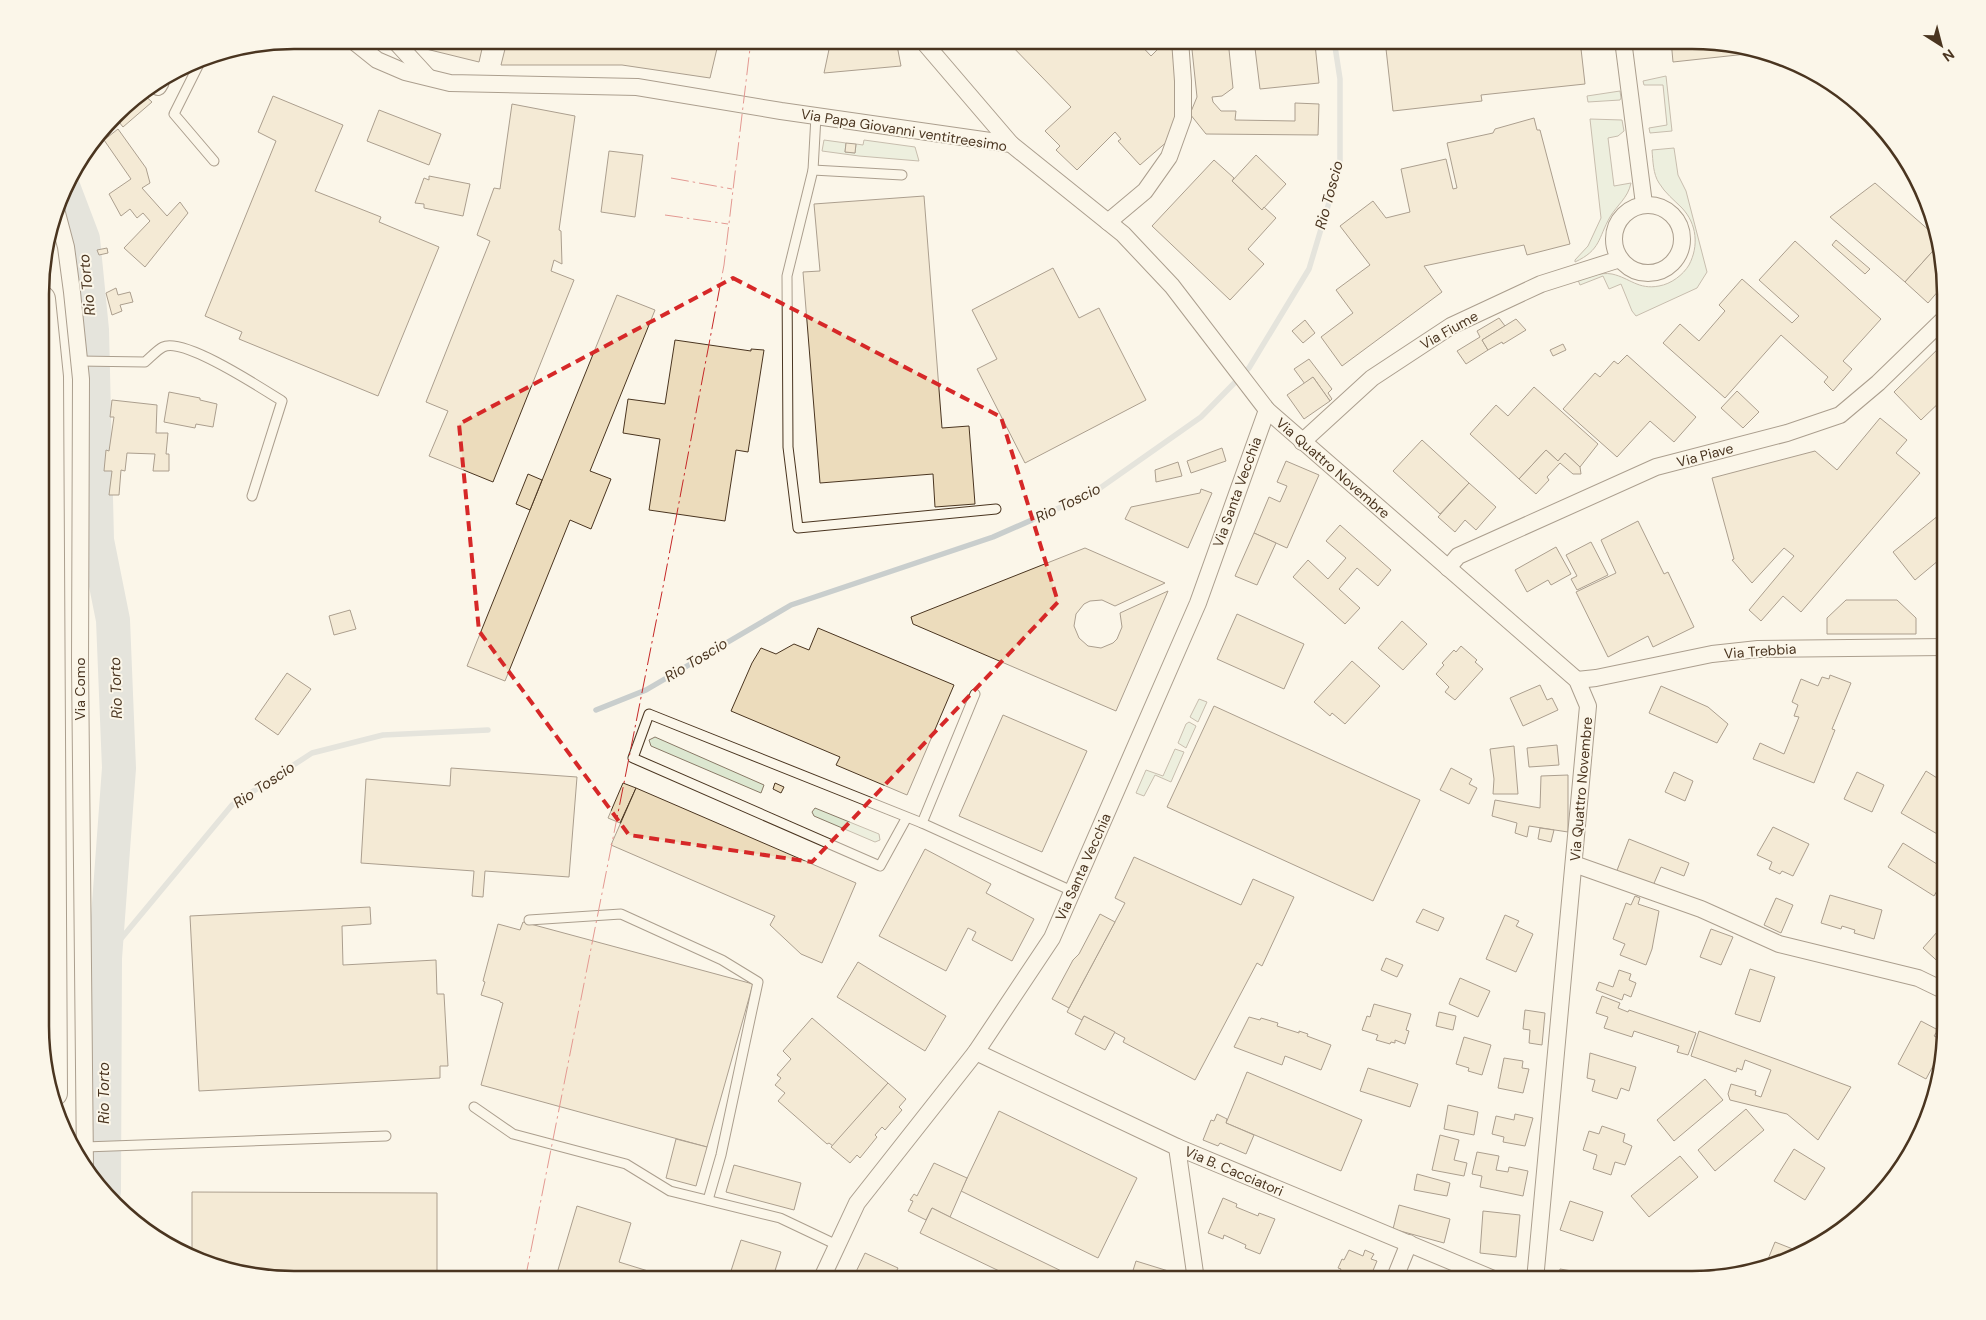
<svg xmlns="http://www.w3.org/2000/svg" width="1986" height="1320" viewBox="0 0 1986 1320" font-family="'DM Sans',sans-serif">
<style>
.green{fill:#dce7d0;stroke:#887966}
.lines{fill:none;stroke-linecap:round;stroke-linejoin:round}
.stream{stroke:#c9cecd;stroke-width:5.5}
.river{stroke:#c9cecd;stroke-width:34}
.building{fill:#ecdcbc;stroke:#4a3520}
.lane-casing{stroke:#4a3520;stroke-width:11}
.street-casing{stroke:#4a3520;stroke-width:18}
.primary-casing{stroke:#4a3520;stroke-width:28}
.lane{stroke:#fbf6e9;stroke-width:9}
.street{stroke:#fbf6e9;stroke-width:16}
.primary{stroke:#fbf6e9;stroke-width:26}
.power{stroke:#c62828;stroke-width:1;stroke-dasharray:18 4 2.5 4;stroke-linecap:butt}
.marked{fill:none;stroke:#d62828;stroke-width:4;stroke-dasharray:10 6;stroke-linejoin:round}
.labels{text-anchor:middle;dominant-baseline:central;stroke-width:4;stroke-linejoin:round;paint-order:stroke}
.street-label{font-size:14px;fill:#4a3520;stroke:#fbf6e9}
.water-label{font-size:15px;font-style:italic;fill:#4a3520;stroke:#fbf6e9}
.rim{fill:none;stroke:#4a3520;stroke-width:2.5}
</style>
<rect width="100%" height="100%" fill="#fbf6e9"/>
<g class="green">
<polygon points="1660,40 1671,40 1672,46 1640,49 1639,42"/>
<polygon points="1666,76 1672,131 1650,133 1649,128 1667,125 1663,85 1644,85 1643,81"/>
<polygon points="1620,91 1621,98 1620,100 1588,102 1587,96"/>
<path d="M1590,119L1622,120L1624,131L1618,136L1608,138L1614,186L1631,183C1628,198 1617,205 1610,217C1598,238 1601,250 1575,262V260L1588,246L1601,218Z"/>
<polygon points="824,140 846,143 845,152 855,153 856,144 863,145 864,140 915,147 919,161 859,156 822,151"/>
<path d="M1674,148L1678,175L1686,191L1707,272L1697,288L1636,316L1632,311L1621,284L1609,289L1603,276L1580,285L1578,280C1589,277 1600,272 1612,274C1630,278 1638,290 1659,286C1671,284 1683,275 1689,265C1699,246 1697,224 1682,208C1674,200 1665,193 1659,183C1653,174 1653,161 1652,150Z"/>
<polygon points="1199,699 1207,702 1198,722 1190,717"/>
<polygon points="1189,722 1196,726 1186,748 1178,743 1186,724"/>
<polygon points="655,737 764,785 761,793 651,746 649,740"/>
<polygon points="1175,749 1184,752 1171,782 1155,775 1144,796 1136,793 1146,770 1163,776"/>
<polygon points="815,808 879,834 880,840 875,842 814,816 812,812"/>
</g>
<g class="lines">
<g class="stream">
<polyline points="596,710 646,690 791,605 993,537 1093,493 1201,417 1249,368 1309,269 1340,166 1340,79 1334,40"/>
<polyline points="105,958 232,805 312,753 383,735 488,730"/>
</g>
<polyline class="river" points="64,189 83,239 92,330 97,540 113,620 119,768 105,958 104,1192"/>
</g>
<g class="building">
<polygon points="424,40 484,40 479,62 422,48"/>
<polygon points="515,40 719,40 710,78 622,65 501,65 507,41 514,43"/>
<polygon points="831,40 896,40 901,66 824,73"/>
<polygon points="1006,40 1093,40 1095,42 1097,40 1117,40 1121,45 1127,40 1136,40 1151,56 1166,41 1172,43 1178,109 1169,140 1140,165 1118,141 1121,139 1115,132 1077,170 1056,150 1060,146 1045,131 1071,107"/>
<polygon points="1191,40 1228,40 1233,88 1222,96 1212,97 1213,102 1221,111 1236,111 1235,120 1295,121 1295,103 1319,104 1318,135 1206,134 1190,114 1197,97"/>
<polygon points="1254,40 1324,40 1324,43 1315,44 1319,83 1260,89"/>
<polygon points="1385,40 1580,40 1585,84 1481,95 1482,101 1393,111"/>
<polygon points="1671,40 1693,40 1765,52 1673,62"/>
<polygon points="142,93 152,102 123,127 115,117 126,103"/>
<polygon points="273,96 343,125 315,191 381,217 379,222 439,247 378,396 239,339 242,332 205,316 276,141 258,132"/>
<polygon points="512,104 575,116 559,230 561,231 562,264 554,260 551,271 574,280 493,482 429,456 448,411 426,402 490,241 477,235 494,188 500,189"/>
<polygon points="379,110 441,134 429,165 367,141"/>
<polygon points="1534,118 1537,130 1540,130 1570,244 1527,255 1524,245 1424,266 1442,292 1342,366 1321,337 1353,313 1336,290 1370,265 1340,226 1373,201 1386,218 1410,212 1401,169 1446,159 1453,189 1457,188 1447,143 1493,133 1495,129"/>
<polygon points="118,129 146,168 150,183 142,188 167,216 180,202 188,213 145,267 124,248 150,221 143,213 137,218 130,209 121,216 109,194 131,179 104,140"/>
<polygon points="846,143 856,144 855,153 845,152"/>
<polygon points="609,151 643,155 635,217 601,212"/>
<polygon points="1256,155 1286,184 1262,210 1232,181"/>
<polygon points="1214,160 1234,178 1232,181 1262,210 1264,207 1276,218 1248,249 1264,264 1230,300 1152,226"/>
<polygon points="429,176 470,184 463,216 424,208 424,204 415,203 424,178 429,180"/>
<polygon points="1875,183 1939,239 1940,243 1905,282 1830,217"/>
<polygon points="924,196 942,428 969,426 975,504 935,507 933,474 820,483 803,272 820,271 814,204"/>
<polygon points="1836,240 1870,269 1865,274 1832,245"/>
<polygon points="1795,241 1881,319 1843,361 1852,369 1833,391 1824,382 1828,377 1781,335 1725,398 1663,343 1680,324 1699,341 1725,311 1719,305 1742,279 1792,323 1799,316 1759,280"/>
<polygon points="1940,243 1945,287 1942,291 1940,289 1928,303 1905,282"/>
<polygon points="107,248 108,253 99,255 97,250"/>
<polygon points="1053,268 1079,318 1099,308 1146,400 1025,463 977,369 997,359 972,310"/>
<polygon points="116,288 118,295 130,292 133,302 120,305 122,311 112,315 106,293"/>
<polygon points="617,295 655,310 590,471 611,479 591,529 570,520 505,681 467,666"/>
<polygon points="1499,318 1505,326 1482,340 1488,350 1466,364 1457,351 1480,337 1477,331"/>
<polygon points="1516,319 1526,330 1503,344 1502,342 1488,350 1482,340"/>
<polygon points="1305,320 1315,333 1303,343 1292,331"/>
<polygon points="675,340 751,351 751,349 764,350 748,452 736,450 725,521 649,510 660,439 623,433 628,399 665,404"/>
<polygon points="1945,342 1945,397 1921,420 1894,392"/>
<polygon points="1563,344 1566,350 1553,356 1550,350"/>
<polygon points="1627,355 1696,417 1674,442 1650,421 1617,457 1563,409 1595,373 1600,377 1614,361 1618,364"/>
<polygon points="1309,359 1332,389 1328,393 1332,399 1330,401 1313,377 1305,384 1294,369"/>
<polygon points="1313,377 1330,401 1304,419 1287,395"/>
<polygon points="1534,387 1598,444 1580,467 1565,453 1558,461 1546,450 1519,479 1470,434 1496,405 1508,416"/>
<polygon points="1737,391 1759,412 1743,428 1721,408"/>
<polygon points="169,392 200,398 200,400 217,404 213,427 196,424 195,428 164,422"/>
<polygon points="112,400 157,405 156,433 168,433 166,454 169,454 169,471 153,471 155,454 127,453 125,471 121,470 119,495 109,495 112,471 104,471 106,450 109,451 114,417 110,417"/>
<polygon points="1880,418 1907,440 1896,453 1920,473 1801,612 1783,596 1761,621 1749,610 1794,556 1784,548 1752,583 1732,560 1734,559 1712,478 1815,451 1837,470"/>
<polygon points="1422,440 1469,483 1440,514 1393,471"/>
<polygon points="1222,448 1226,461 1191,473 1187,461"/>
<polygon points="1546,450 1558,461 1565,453 1580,467 1581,474 1573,474 1560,463 1547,477 1549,480 1536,494 1519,479"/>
<polygon points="1286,461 1319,475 1287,548 1254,533 1269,497 1280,502 1287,486 1277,482"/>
<polygon points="1178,462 1182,476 1156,482 1155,470"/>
<polygon points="528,474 542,480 530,510 516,504"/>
<polygon points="1469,483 1496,507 1476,530 1465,520 1455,532 1438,517"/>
<polygon points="1201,489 1212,493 1188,548 1125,519 1131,507 1200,493"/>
<polygon points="1944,511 1945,555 1915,580 1893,552"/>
<polygon points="1638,521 1664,574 1668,572 1694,627 1653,647 1648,636 1608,657 1576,592 1616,573 1601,540"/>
<polygon points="1340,525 1391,570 1378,586 1357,568 1339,589 1360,608 1345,624 1293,577 1308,560 1328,579 1346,558 1326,541"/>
<polygon points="1254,533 1276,543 1257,585 1235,576"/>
<polygon points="1591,542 1608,575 1577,590 1571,579 1577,576 1566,555"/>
<polygon points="1556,547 1571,574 1551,585 1548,580 1527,592 1515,570"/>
<polygon points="1085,548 1165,583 1115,606 1102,600 1090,601 1084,604 1076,614 1074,626 1079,638 1088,646 1101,648 1113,643 1117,639 1122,627 1120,613 1168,591 1116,711 913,624 911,617"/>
<polygon points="1846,600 1897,600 1916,618 1916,634 1827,634 1827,618"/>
<polygon points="350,610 356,629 334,635 329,616"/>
<polygon points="1237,614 1304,644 1284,689 1217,659"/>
<polygon points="1402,621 1427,644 1403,670 1378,648"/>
<polygon points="818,628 954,685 907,795 836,765 840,757 731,711 752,663 761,648 776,654 794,644 809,650"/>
<polygon points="1461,646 1477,660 1475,662 1483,669 1455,700 1445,692 1449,687 1436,674 1444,665 1442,663 1454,650 1456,652"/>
<polygon points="1352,661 1380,686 1345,724 1332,713 1330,716 1314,702"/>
<polygon points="287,673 311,689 278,735 255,719"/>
<polygon points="1830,675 1851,683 1832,729 1835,730 1814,783 1753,759 1760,743 1784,754 1799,717 1794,716 1798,705 1792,702 1801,679 1818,686 1822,677 1829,679"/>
<polygon points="1540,685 1547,700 1552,698 1558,710 1523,726 1510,698"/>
<polygon points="1661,686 1708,707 1728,724 1717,743 1649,713"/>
<polygon points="1214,706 1420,800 1373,901 1167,807"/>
<polygon points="1003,715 1087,751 1042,852 959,816"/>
<polygon points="1557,745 1559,765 1529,767 1527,748"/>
<polygon points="1514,746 1518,794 1493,794 1494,779 1490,749"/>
<polygon points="451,768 577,777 569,877 485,871 483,897 472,896 474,871 361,863 366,779 450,786"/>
<polygon points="1451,768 1472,779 1469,784 1477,788 1469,804 1440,790"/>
<polygon points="1926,771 1945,783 1945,824 1939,835 1901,813"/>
<polygon points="1674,772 1693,781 1685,801 1665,792"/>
<polygon points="1857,772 1884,785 1872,812 1844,799"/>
<polygon points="1568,775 1568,832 1529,826 1527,837 1515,833 1517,823 1492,816 1495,800 1540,808 1541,776"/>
<polygon points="623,783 636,788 620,823 608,818"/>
<polygon points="775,783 784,787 781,793 773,789"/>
<polygon points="636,788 856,883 822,963 801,954 770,925 775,916 611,845"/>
<polygon points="1773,827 1809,844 1793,876 1782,871 1780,874 1769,869 1772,862 1757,855"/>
<polygon points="1540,828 1554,830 1551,842 1538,839"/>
<polygon points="1629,839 1689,863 1684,876 1661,867 1652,888 1616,873"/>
<polygon points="1903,843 1945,869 1945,877 1934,896 1888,867"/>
<polygon points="925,849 991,884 986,893 1034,919 1012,961 972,940 976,932 968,928 946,971 879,936"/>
<polygon points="1134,857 1241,905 1253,879 1294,897 1262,966 1257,963 1195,1080 1123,1042 1125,1038 1084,1016 1082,1020 1067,1012 1125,903 1115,898"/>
<polygon points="1830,895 1882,910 1874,939 1854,933 1855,930 1842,926 1841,929 1821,923"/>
<polygon points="1635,896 1640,898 1638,904 1659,911 1652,949 1646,965 1620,955 1625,944 1613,939 1626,903 1631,905"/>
<polygon points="1776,898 1793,905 1781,933 1764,925"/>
<polygon points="370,907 371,924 342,926 343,965 436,960 437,994 444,994 448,1066 440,1066 440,1078 199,1091 190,916"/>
<polygon points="1423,909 1444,918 1438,931 1416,922"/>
<polygon points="1100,914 1115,922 1069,1008 1052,999 1073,960 1079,954"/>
<polygon points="1505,915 1519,921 1516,926 1533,934 1516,972 1486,959"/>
<polygon points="523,922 753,984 707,1147 481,1085 503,1003 500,1002 500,1001 481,995 485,982 483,981 498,924 520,930"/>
<polygon points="1945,923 1945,968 1923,948"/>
<polygon points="1711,929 1733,937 1721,965 1700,957"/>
<polygon points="1386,958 1403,965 1397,977 1381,970"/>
<polygon points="858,962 946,1016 925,1051 837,997"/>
<polygon points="1750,969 1775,977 1760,1022 1735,1014"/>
<polygon points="1619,970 1631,974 1629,980 1636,983 1631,997 1624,994 1622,1000 1596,990 1599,982 1613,987"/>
<polygon points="1460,978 1490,991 1478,1017 1449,1004"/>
<polygon points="1602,996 1620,1003 1618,1008 1628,1012 1629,1010 1696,1033 1688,1055 1677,1052 1679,1046 1634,1031 1632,1037 1604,1028 1608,1017 1596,1013"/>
<polygon points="1374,1004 1411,1014 1406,1030 1409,1031 1405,1044 1395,1040 1395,1043 1391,1042 1390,1044 1376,1040 1378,1035 1362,1030 1367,1016 1370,1017"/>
<polygon points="1525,1010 1545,1013 1542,1045 1529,1043 1530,1030 1523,1029"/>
<polygon points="1439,1012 1456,1016 1453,1030 1436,1026"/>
<polygon points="1084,1016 1115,1032 1105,1050 1075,1034"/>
<polygon points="1249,1017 1260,1020 1261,1018 1278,1023 1277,1026 1299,1033 1299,1031 1308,1034 1307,1036 1331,1045 1321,1070 1285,1056 1282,1065 1234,1047"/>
<polygon points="812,1018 888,1083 833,1146 829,1143 827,1144 778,1101 785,1093 775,1085 781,1078 777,1075 791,1059 783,1051"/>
<polygon points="1921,1021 1938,1030 1934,1036 1944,1041 1938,1052 1940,1053 1926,1079 1898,1064"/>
<polygon points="1699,1031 1784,1062 1851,1087 1818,1140 1787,1114 1730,1100 1728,1094 1731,1084 1756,1091 1755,1095 1761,1097 1771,1070 1745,1060 1742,1070 1737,1068 1736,1072 1691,1056"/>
<polygon points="1464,1037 1491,1045 1482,1075 1468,1071 1469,1068 1456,1064"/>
<polygon points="1590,1053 1636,1067 1629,1091 1621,1088 1617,1099 1592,1091 1595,1080 1587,1078"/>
<polygon points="1504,1058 1523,1061 1522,1068 1529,1069 1523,1093 1498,1088"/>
<polygon points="1368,1068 1418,1084 1410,1107 1360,1091"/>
<polygon points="1247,1072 1362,1120 1341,1171 1226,1123"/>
<polygon points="1705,1079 1723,1100 1674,1141 1657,1120"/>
<polygon points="888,1083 906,1099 899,1107 902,1110 885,1130 882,1127 875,1135 877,1137 860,1158 857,1155 850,1163 831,1147"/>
<polygon points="1448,1105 1478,1112 1474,1135 1444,1129"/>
<polygon points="1746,1109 1764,1130 1715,1171 1698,1150"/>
<polygon points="999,1111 1137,1178 1098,1258 961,1191"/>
<polygon points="1217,1114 1227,1119 1226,1123 1254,1135 1246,1154 1220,1143 1218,1146 1203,1140 1211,1120 1214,1121"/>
<polygon points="1515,1114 1533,1118 1525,1146 1503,1142 1504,1137 1492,1134 1496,1116 1514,1120"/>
<polygon points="1602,1126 1625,1134 1623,1142 1632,1146 1625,1165 1615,1162 1611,1175 1593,1169 1597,1155 1583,1150 1589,1131 1599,1134"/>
<polygon points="1440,1135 1459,1140 1454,1160 1467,1163 1464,1176 1432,1170"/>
<polygon points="676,1139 707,1147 696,1186 666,1178"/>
<polygon points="1794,1149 1825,1168 1805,1200 1774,1181"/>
<polygon points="1477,1152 1499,1156 1496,1170 1508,1172 1509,1167 1528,1171 1523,1196 1480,1187 1482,1176 1472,1174"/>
<polygon points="1680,1156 1698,1177 1649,1217 1631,1196"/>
<polygon points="934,1163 967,1178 950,1217 932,1208 926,1220 908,1211 913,1201 910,1200 914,1194 917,1196"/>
<polygon points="734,1165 801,1183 794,1210 726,1192"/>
<polygon points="1417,1174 1450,1183 1447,1196 1414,1190"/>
<polygon points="192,1192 437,1193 437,1280 293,1280 212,1267 192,1257"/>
<polygon points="1223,1198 1237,1204 1236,1207 1258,1216 1259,1213 1275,1219 1260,1254 1245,1248 1246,1245 1224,1235 1223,1239 1208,1233"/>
<polygon points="1570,1201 1603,1212 1593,1241 1560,1230"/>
<polygon points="1399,1205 1450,1219 1444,1243 1393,1229"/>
<polygon points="577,1206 631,1223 619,1262 661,1275 660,1280 555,1280"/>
<polygon points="932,1208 950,1217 1080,1280 1018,1280 920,1233"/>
<polygon points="1483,1211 1520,1215 1516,1257 1480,1253"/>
<polygon points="741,1240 781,1252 772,1280 748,1280 730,1274"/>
<polygon points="1775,1242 1803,1253 1764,1269"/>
<polygon points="1349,1250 1363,1256 1365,1250 1374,1254 1371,1259 1377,1261 1369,1280 1336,1280 1341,1269 1338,1268 1342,1259 1344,1260"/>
<polygon points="865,1253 898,1268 892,1280 861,1280 854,1276"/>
<polygon points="1136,1261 1178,1274 1179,1280 1130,1280"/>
<polygon points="1560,1269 1584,1273 1584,1276 1597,1280 1558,1280"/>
</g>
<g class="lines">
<g class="lane-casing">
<g id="lane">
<polyline points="202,58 174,114 214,161"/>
<polyline points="816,116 813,170 787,276 788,447 798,528 996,509"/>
<polyline points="813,170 902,175"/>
<path d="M79,361L145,362C150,358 157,350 163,347C184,337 261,388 282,401L252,496"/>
<polyline points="975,694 922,823 1072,891"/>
<polyline points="907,817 880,866 633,758 649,714 922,823"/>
<polyline points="529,920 621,914 722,960 758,982 721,1155 708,1200"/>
<polyline points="474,1107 513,1134 626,1164 670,1191 780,1218 837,1245"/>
<polyline points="85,1147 386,1136"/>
</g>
</g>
<g class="street-casing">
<g id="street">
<polyline points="352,40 377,60 405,72 450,83 637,87 781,111 1011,144 1123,234 1172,286 1267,410 1577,680 1588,706 1535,1280"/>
<polyline points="394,40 428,77"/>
<polyline points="922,40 1011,144"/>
<polyline points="1623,40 1644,204"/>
<polyline points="158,87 161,82"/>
<circle cx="1648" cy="239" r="34"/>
<polyline points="57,213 66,247 72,292 81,379 80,663 85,1168"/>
<polyline points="1108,222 1145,191 1169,157 1183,118 1183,81 1180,40"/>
<polyline points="1302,442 1372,378 1451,326 1541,284 1620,259"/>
<polyline points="1448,568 1458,556 1656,467 1787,433 1840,415 1878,383 1945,318"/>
<polyline points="1577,680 1596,678 1712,654 1758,649 1945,647"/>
<polyline points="1574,864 1701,909 1779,944 1918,978 1945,991"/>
<polyline points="976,1052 1177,1147 1496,1280"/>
<polyline points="1177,1147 1196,1280"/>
<polyline points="821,1280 857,1203 976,1052 1052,938 1198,603 1267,410"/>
<polyline points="1394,1280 1409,1243"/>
</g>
</g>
<g class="primary-casing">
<polyline id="primary" points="42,299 50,377 54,1093"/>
</g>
<use href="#lane" class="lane"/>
<use href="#street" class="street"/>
<use href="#primary" class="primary"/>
<g class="power">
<polyline points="671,178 732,189"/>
<polyline points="665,215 728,224"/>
<polyline points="525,1280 663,587 724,265 751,40"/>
</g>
</g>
<path d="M0 0H1986V1320H0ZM733,278L1001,417L1058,602L812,862L629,835L479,631L459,424Z" fill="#fbf6e9" fill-opacity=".55" fill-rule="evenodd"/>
<path class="marked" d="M733,278L1001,417L1058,602L812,862L629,835L479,631L459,424Z"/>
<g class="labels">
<g class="street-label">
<text transform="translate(904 130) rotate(9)">Via Papa Giovanni ventitreesimo</text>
<text transform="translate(1449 330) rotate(-29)">Via Fiume</text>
<text transform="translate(1705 455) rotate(-15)">Via Piave</text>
<text transform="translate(1333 468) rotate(41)">Via Quattro Novembre</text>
<text transform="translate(1237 492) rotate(-70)">Via Santa Vecchia</text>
<text transform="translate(1760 651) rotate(-4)">Via Trebbia</text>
<text transform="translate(80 689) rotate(-90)">Via Como</text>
<text transform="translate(1581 789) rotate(-85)">Via Quattro Novembre</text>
<text transform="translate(1083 867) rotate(-66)">Via Santa Vecchia</text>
<text transform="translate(1234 1171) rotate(23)">Via B. Cacciatori</text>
</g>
<g class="water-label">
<text transform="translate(1329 195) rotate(-75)">Rio Toscio</text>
<text transform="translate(87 285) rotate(-96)">Rio Torto</text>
<text transform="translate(1068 503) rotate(-26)">Rio Toscio</text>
<text transform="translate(696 660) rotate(-31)">Rio Toscio</text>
<text transform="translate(116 688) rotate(-92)">Rio Torto</text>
<text transform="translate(264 785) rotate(-34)">Rio Toscio</text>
<text transform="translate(104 1093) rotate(-90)">Rio Torto</text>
</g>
</g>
<path d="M0 0H1986V1320H0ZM294 49H1692A245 245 0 0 1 1937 294V1026A245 245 0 0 1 1692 1271H294A245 245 0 0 1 49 1026V294A245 245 0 0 1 294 49Z" fill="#fbf6e9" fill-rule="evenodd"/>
<path class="rim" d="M294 49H1692A245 245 0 0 1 1937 294V1026A245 245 0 0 1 1692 1271H294A245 245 0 0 1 49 1026V294A245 245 0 0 1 294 49Z"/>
<g transform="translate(1941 45) rotate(144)" stroke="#fbf6e9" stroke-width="4" paint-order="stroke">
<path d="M0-4L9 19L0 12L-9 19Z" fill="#4a3520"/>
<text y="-8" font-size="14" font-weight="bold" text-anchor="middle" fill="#4a3520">N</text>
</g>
</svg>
